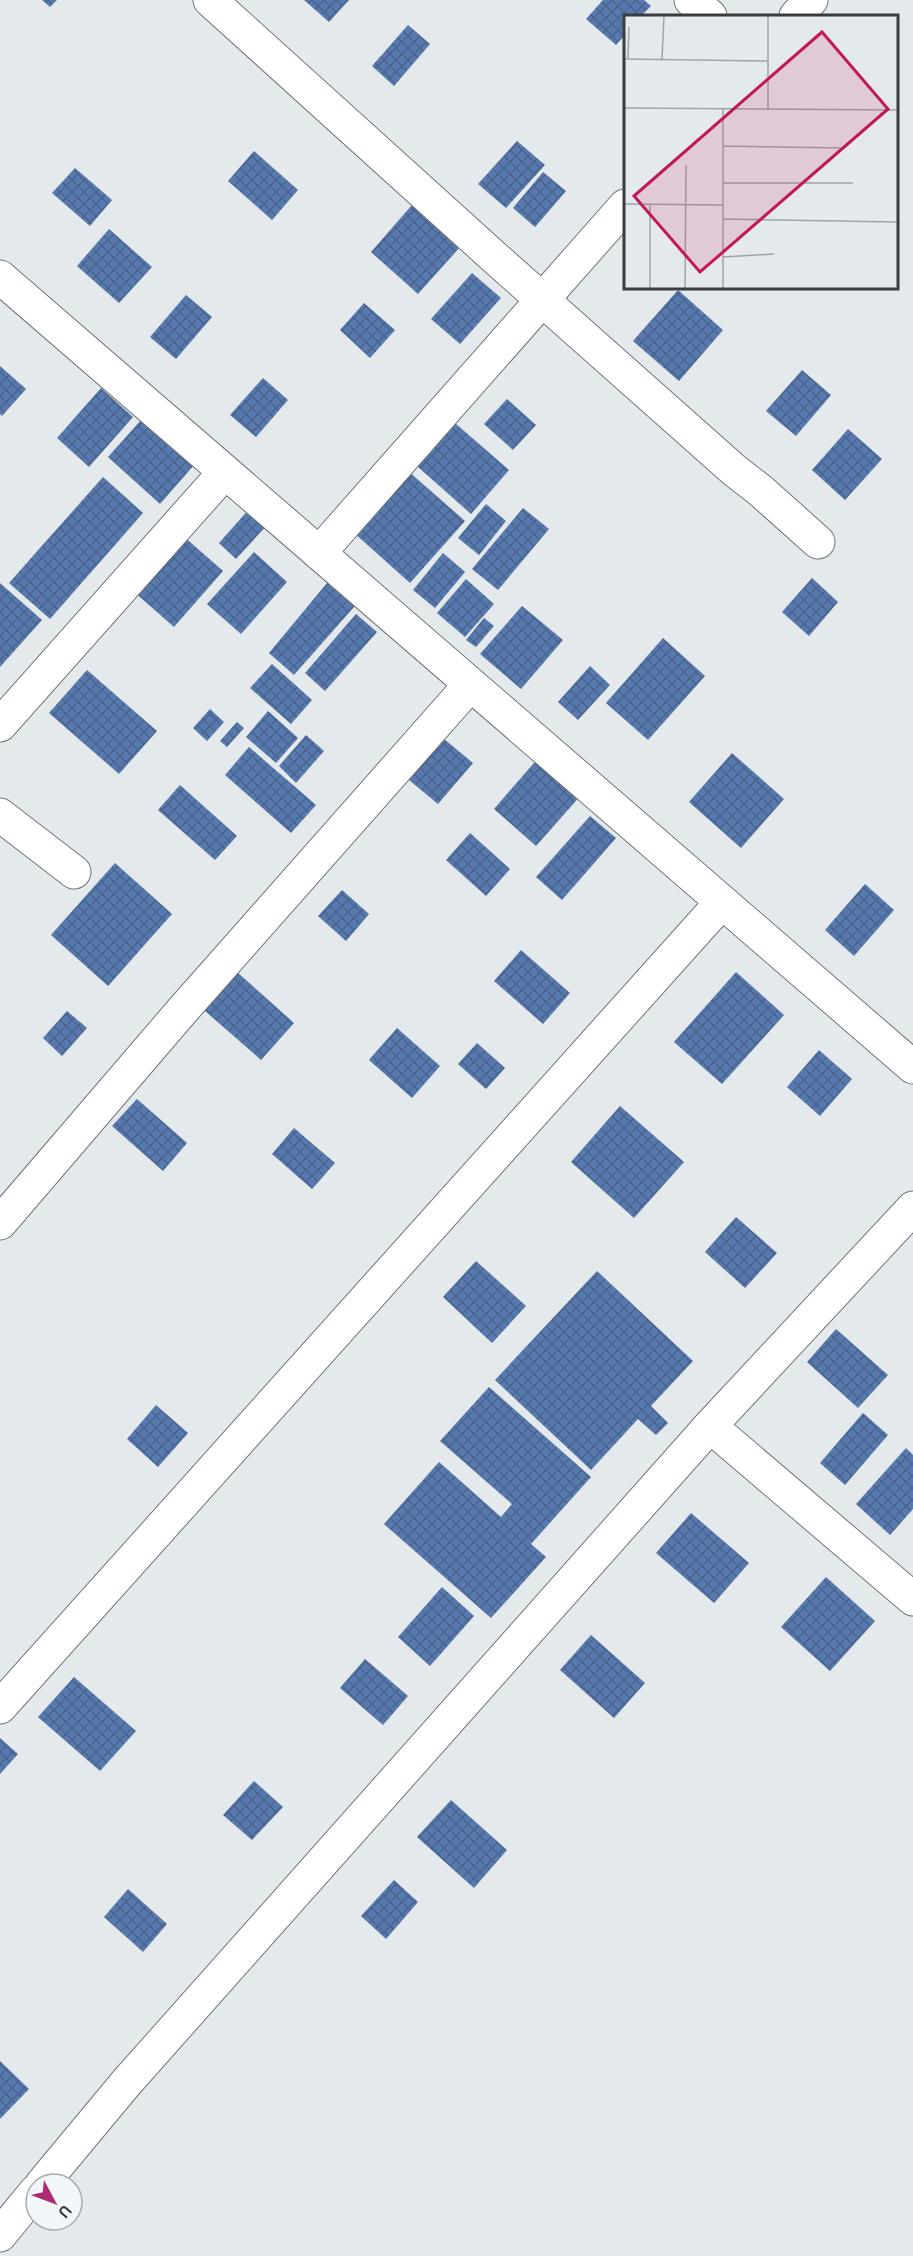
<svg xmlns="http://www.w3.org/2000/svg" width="913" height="2256" viewBox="0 0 913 2256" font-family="Ubuntu,sans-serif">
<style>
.building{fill:url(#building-cross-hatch)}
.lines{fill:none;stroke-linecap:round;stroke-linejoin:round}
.minor-casing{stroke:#727679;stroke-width:35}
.minor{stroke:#fff;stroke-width:33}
.inset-road{fill:none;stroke:#a0a4a6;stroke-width:1.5}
.view{fill:#c2185b;fill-opacity:0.15;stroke:#c2185b;stroke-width:3}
.inset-edge{fill:none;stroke:#3a3c3e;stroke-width:3}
</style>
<defs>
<pattern id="building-cross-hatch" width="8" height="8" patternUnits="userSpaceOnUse" patternTransform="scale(1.5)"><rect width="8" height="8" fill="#5779ae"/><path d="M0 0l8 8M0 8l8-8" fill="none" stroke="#49648f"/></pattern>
</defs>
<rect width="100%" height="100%" fill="#e4e9ec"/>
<g class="building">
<polygon points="42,0 57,0 50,7"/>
<polygon points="304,0 349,0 329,22"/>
<polygon points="603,0 644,0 651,6 641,16 625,16 625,35 616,45 586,19"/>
<polygon points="408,25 430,44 394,86 372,66"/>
<polygon points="517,141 545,165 506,208 478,184"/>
<polygon points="254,151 298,190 272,220 228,181"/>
<polygon points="75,168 112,200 90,226 52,193"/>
<polygon points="543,172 566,191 535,227 513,208"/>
<polygon points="412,205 460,247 418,294 371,252"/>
<polygon points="109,229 152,267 119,303 77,266"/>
<polygon points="472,273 501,298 460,344 431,319"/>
<polygon points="678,290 723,330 679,381 633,341"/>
<polygon points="186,295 212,317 176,359 150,337"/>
<polygon points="364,303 395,330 370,358 340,330"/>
<polygon points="0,366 26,389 2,416 0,414"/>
<polygon points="802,370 831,395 796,436 766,411"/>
<polygon points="263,378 288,400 256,437 230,415"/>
<polygon points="101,388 133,417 89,467 57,438"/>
<polygon points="507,399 536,425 513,450 484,424"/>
<polygon points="142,419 194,465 160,504 108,457"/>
<polygon points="455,423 509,470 471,514 417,466"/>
<polygon points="848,429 882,459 845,500 812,470"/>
<polygon points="408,471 465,521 410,583 353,532"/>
<polygon points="103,477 143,513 50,619 9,583"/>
<polygon points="486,504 506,521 479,555 458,538"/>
<polygon points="250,508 268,524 236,559 219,543"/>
<polygon points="523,508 549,529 498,590 472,569"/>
<polygon points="181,534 223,571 174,627 132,590"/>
<polygon points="254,552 287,582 241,634 207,604"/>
<polygon points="443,553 465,572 435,608 413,590"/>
<polygon points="332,577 361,599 294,675 269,653"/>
<polygon points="812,578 838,602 809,636 782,612"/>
<polygon points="466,579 494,604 465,637 437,613"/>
<polygon points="0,583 42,620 0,667"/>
<polygon points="522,606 563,640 521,689 480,654"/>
<polygon points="356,614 377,632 325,691 305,673"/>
<polygon points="484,618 494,626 476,647 466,640"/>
<polygon points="663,638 705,676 648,740 606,703"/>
<polygon points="272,664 312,700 291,724 250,688"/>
<polygon points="590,666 610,685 578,720 558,702"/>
<polygon points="87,670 157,731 119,774 49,713"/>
<polygon points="210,709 224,722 207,741 193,728"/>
<polygon points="268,711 298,738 276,763 246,737"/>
<polygon points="237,722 244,728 227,747 220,741"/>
<polygon points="438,734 473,763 438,804 403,775"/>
<polygon points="306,735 324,751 296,783 279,766"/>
<polygon points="249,747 316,805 291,833 225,775"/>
<polygon points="732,753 784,799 741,848 689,802"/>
<polygon points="540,756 582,794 536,846 494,809"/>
<polygon points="180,785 237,836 215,860 158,810"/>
<polygon points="590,816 616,838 562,900 536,877"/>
<polygon points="470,833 510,869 486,896 446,860"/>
<polygon points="115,863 172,914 108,986 51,935"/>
<polygon points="865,884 894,910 854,956 825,930"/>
<polygon points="342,890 369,914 346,941 318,916"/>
<polygon points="521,950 570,993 543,1024 494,981"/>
<polygon points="237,972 294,1023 261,1060 204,1010"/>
<polygon points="736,972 784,1015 722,1084 674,1042"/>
<polygon points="67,1011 87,1028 62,1056 43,1038"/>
<polygon points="397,1028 440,1066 412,1098 369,1060"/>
<polygon points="477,1043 505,1068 486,1089 458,1064"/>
<polygon points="819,1050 852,1079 820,1116 787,1087"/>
<polygon points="137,1099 187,1143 163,1171 112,1126"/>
<polygon points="620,1106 684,1162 634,1218 571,1162"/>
<polygon points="294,1128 335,1163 312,1189 272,1154"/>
<polygon points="736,1217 777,1253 745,1288 705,1252"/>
<polygon points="476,1261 526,1306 492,1343 443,1297"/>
<polygon points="597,1271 693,1361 651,1406 668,1423 656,1435 638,1419 591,1470 495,1380"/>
<polygon points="836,1329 888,1375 858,1408 807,1362"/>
<polygon points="489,1387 591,1477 531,1544 546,1557 491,1618 384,1524 439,1462 501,1517 512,1504 440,1441"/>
<polygon points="156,1405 188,1433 158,1467 127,1439"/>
<polygon points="863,1413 888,1435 845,1485 820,1463"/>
<polygon points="906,1448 913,1455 913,1509 890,1535 856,1504"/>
<polygon points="691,1513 749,1563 714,1603 656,1553"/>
<polygon points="826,1577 875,1621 830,1671 781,1627"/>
<polygon points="442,1587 474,1616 430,1666 398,1637"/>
<polygon points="591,1635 645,1683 614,1718 560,1670"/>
<polygon points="365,1659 408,1696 383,1725 340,1688"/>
<polygon points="74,1677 136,1731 100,1771 38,1717"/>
<polygon points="0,1738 18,1754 0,1774"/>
<polygon points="254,1781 283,1807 252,1840 223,1815"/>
<polygon points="451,1800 507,1850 474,1888 417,1837"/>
<polygon points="394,1880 418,1902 386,1939 361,1916"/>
<polygon points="128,1889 167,1924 143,1952 104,1917"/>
<polygon points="0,2061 29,2089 0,2119"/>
</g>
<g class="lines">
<g class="minor-casing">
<g id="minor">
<polyline points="210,0 493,256 734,470 761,491 818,542"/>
<polyline points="691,0 710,16"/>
<polyline points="796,16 811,0"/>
<polyline points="0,277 913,1067"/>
<polyline points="319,553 625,206"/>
<polyline points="0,725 225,472"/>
<polyline points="0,815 74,872"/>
<polyline points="0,1223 181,1012 470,685"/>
<polyline points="710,1426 913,1599"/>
<polyline points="0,1707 722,902"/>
<polyline points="42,2184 126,2083 710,1426 913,1208"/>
<polyline points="0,2235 36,2191"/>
</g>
</g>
<use href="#minor" class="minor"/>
</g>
<g transform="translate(624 15)">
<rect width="274" height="274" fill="#e4e9ec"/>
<path class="inset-road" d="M144,1V94M4,43L5,12M0,44L143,46M38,44L40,1M0,93L275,95M99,93V274M99,131L221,133M99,168H229M0,189L99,190M99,204L275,207M99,242L150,239M26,274V190M61,274L62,150"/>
<path class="view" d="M198,17L264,94L76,257L10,181Z"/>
<rect width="274" height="274" class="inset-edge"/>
</g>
<g transform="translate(54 2202) rotate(131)"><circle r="28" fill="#f1f6f9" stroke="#a8acae" stroke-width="1.5"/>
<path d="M0-4.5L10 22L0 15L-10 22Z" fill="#ae2a73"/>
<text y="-9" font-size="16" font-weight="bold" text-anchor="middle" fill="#3a3c3e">U</text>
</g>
</svg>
